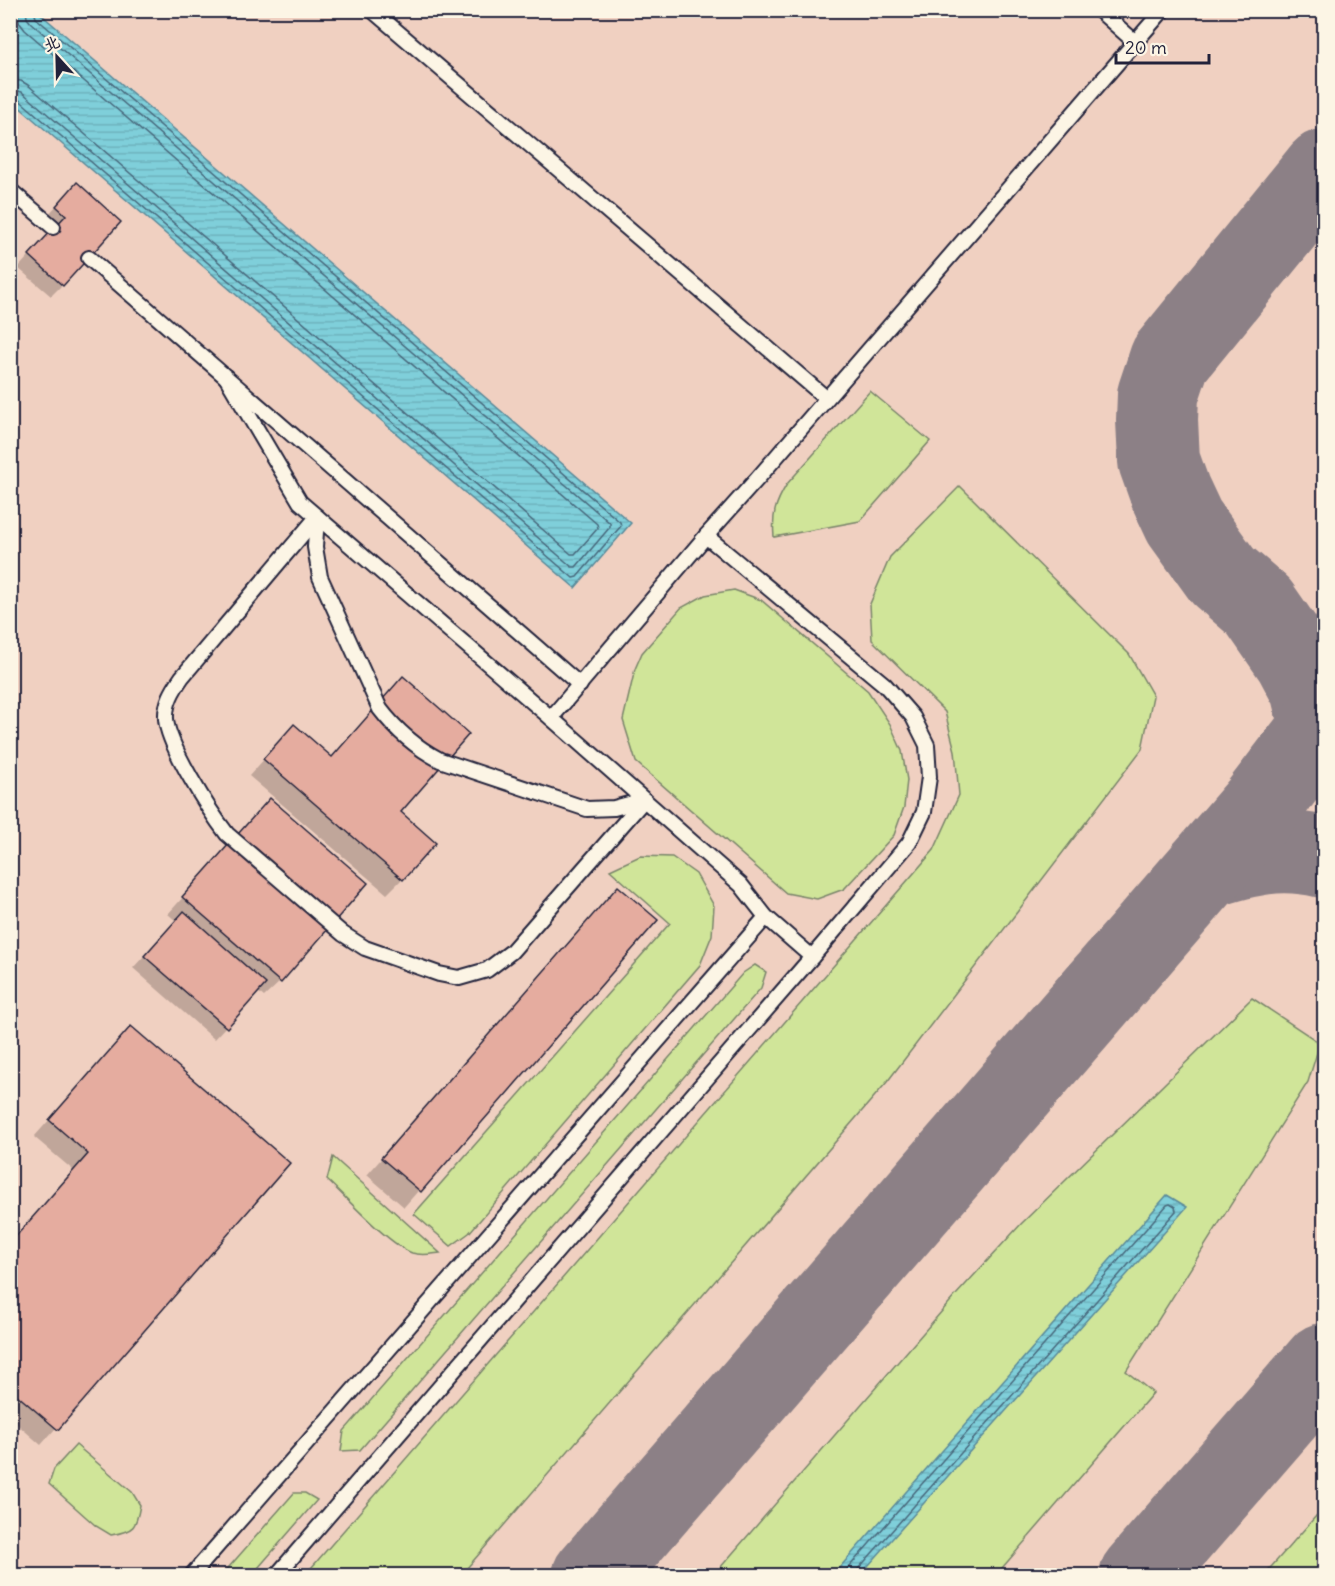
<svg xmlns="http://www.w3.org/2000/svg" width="1335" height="1586" viewBox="0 0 1335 1586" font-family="Delius,'LXGW WenKai TC',sans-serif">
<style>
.built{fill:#f0d0c1}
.green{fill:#d0e599;stroke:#79846a;stroke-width:1.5}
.water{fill:url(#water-rules);stroke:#5a8a9a;stroke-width:1.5}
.shadow{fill:#0003}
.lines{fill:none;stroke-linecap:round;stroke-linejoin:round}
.shore{stroke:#47677b;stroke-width:1.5}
.taxiway{stroke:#8c8086;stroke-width:82}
.building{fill:#e5ac9f;stroke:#22223b;stroke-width:1.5}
.service-casing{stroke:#22223b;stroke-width:18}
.service{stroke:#fcf5e5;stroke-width:14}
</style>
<defs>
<pattern id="water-rules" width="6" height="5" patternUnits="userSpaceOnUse" patternTransform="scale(1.5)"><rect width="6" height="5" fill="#7fcfda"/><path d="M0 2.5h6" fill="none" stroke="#6db1bc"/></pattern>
</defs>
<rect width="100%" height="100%" fill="#f5dfd0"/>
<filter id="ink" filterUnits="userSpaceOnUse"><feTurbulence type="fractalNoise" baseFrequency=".0167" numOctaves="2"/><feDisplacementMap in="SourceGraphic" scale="12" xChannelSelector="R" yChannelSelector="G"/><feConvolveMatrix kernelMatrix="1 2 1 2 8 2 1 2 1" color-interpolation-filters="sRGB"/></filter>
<g filter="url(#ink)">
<polygon class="built" points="11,11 1324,11 1324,1575 11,1576"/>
<g class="green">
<path d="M870,391L930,441L860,521L774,537C772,514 775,504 787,484Z"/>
<polygon points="960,486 1129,654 1153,696 1142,749 887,1082 461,1575 305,1575 934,850 959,795 955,751 945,712 872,640 870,604 890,557"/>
<polygon points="734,590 761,600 868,691 890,724 902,751 907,780 904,807 894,835 844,889 817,899 786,893 636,762 623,720 635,669 642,653 681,608 705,595"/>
<polygon points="640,856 672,857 696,874 714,906 712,935 700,965 469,1233 451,1246 414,1214 670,923 610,870"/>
<polygon points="755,965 766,972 761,988 360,1450 341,1451 344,1431 743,973"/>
<polygon points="1252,998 1320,1043 1308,1082 1126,1371 1153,1393 996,1575 713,1576 955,1296 1021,1224"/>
<path d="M333,1157L440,1253C431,1254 421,1256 412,1253C388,1244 348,1199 327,1180Z"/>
<path d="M76,1445L132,1492L140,1505C136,1528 134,1531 111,1535L96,1526L49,1484L54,1469Z"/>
<polygon points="294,1493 305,1493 317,1500 252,1575 222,1575"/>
<polygon points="1324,1507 1324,1575 1264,1575"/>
</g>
<g class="water">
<polygon points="11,10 37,11 631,523 575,588 11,100"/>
<polygon points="1167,1195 1187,1207 860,1575 833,1575"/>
</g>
<g class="shadow">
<polygon points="77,184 62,285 51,296 18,268 55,227 45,218"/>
<polygon points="403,678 399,812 402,879 387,894 249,776 294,726 331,758"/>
<polygon points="270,800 280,982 264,997 258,992 214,1039 133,968 176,921 168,914"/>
<polygon points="618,888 655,920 404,1207 367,1175"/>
<polygon points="131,1028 288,1164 41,1445 10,1418 10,1243 73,1170 34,1137"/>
</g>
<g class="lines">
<g class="shore">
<polyline points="10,80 21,81 28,85 571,554 575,554 598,528 597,524 25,30 19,22 17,10"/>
<polyline points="10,89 22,92 572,567 576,567 610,527 610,523 31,23 27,18 26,10"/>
<polyline points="10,96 17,98 573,578 577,577 621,526 620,522 36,18 34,10"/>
<polyline points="841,1576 1167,1205 1170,1204 1175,1207 1176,1211 858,1569 856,1576"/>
</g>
<g class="taxiway">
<polyline points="1324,170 1170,359 1158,395 1157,420 1159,461 1170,492 1184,522 1223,576 1259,607 1295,659 1311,689 1324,743"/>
<path d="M1207,868C1249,854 1281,847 1324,857"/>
<polyline points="593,1576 1207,868 1262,804 1324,723"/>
<polyline points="1140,1576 1324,1364"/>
</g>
</g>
<g class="building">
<polygon points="77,182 121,222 63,286 29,255 66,215 56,206"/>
<polygon points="403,676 469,734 401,812 436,843 403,880 263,759 294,724 332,757"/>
<polygon points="270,798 368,883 281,983 182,897"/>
<polygon points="618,886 658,920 421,1192 381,1158"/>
<polygon points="184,911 266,984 227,1028 144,956"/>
<polygon points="131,1026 290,1163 58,1430 10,1389 10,1243 88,1154 49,1120"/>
<polygon points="10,1561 27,1576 10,1576"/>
</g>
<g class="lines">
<g class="service-casing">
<g id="service">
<polyline points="372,10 826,398"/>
<polyline points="1099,10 1135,42"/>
<polyline points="10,190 53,227"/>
<polyline points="89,258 580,685"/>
<polyline points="226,377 300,502 551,718 741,885 766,917 812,957"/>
<path d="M317,517L182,677C173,690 165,703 166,719C168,746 210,812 227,834L343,934L365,948L439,974L459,978L487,970L511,952L644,800"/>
<path d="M317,517L315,547L320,577L380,709C396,730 417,748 440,760L587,809L614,808L644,800"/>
<polyline points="551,718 706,536 758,478 1163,10"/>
<polyline points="191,1576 766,917"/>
<polyline points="276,1576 812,957 909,843 924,812 929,777 927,745 913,717 885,685 706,536"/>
</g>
</g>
<use href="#service" class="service"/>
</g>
</g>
<rect width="1335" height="1586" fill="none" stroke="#fcf5e5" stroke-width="36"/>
<rect x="18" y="18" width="1299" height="1550" fill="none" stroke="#22223b" stroke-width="2" filter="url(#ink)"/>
<g transform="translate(57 57) rotate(338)" stroke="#fcf5e5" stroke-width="4.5" paint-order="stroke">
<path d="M0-4.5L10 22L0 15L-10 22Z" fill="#22223b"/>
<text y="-9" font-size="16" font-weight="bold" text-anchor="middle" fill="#22223b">北</text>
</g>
<path d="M1116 54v9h93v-9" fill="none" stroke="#22223b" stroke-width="3"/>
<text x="1125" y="54" font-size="18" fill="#22223b" stroke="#fcf5e5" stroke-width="4.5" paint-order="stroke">20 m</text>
</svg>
